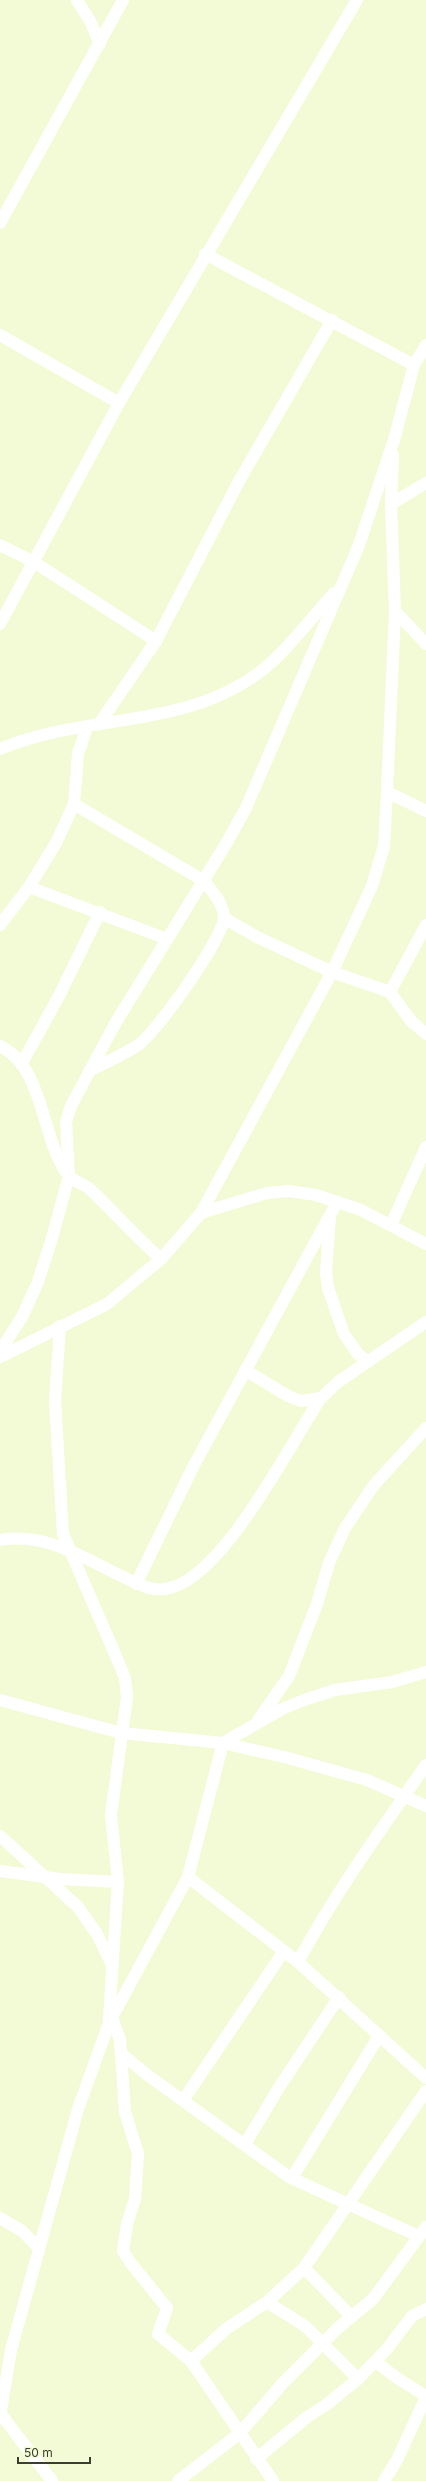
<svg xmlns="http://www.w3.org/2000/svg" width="426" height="2481" viewBox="0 0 426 2481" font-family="Inter,sans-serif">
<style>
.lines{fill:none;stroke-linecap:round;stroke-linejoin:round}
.minor{stroke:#fff;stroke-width:12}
</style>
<rect width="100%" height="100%" fill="#f3fbd6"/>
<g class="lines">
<g class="minor">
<polyline points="77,0 90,21 100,44"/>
<polyline points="0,223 123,0"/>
<polyline points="205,254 414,365"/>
<polyline points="0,335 119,403"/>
<polyline points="391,504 426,483"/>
<polyline points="0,545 34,562 156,641"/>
<polyline points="395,611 426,644"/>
<polyline points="0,624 119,403 357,0"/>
<polyline points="99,724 156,641 238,483 332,320"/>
<path d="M0,749C81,714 183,729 257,674C283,656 312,617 334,593"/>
<polyline points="387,792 426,811"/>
<path d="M74,804L204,881C212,891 224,904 224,918C222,940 157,1032 138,1045C123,1055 105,1063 89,1071"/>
<polyline points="29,887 167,939"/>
<polyline points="224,918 257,937 332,972 390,992 411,1021 426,1034"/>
<polyline points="0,925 29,887 56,843 74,804 78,754 87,727"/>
<polyline points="390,992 426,925"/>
<path d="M0,1046C45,1068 40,1137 68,1175C74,1182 85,1184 91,1190C115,1213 136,1237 161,1259"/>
<polyline points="22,1063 59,996 100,912"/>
<polyline points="201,1213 267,1193 289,1191 316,1195 361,1210 426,1244"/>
<polyline points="330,1216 326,1273 328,1288 344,1334 358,1354 368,1362"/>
<polyline points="391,1225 426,1147"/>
<polyline points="60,1326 55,1401 63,1534 118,1661 125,1678 127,1697 111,1815 118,1882 109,2019"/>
<polyline points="0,1351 22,1317 38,1282 52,1238 69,1176 66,1122 71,1106 116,1022 226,844 246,808 359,545 394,440 414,365 426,345"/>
<polyline points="0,1357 107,1304 161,1259 201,1213 332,972 372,886 384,846 387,792 395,611 391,504 393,455"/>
<polyline points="245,1370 288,1396 301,1401 321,1398"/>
<path d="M0,1540C55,1530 100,1571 149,1588C154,1589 160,1590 165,1589C222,1582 290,1443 321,1398L338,1382L426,1322"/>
<polyline points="136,1584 193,1467 335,1206"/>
<polyline points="0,1700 121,1733 223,1743 284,1757 367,1780 426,1806"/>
<polyline points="259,1719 289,1676 317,1604 329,1563 345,1528 374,1485 426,1428"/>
<polyline points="0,1836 78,1907 97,1934 112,1965"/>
<polyline points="0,1871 60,1879 118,1882"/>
<polyline points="188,1877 298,1962 426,2078"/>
<path d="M298,1962C337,1890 380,1831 426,1765"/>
<polyline points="112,2017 120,2040 125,2112 138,2154 135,2199 127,2224 123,2251 130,2262 167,2308 158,2334 191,2361 273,2481"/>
<polyline points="121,2053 146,2074 289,2177 418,2236"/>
<polyline points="184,2099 284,1951"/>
<polyline points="245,2144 280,2086 339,1997"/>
<polyline points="292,2178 379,2036"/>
<polyline points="0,2218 22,2231 38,2247"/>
<polyline points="304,2268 351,2316"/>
<polyline points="267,2302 305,2326 358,2379"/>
<polyline points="191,2361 226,2329 267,2302 304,2268 426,2091"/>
<polyline points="376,2362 397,2378 426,2396"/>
<polyline points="0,2413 52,2481"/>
<polyline points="0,2417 11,2350 78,2109 109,2023 188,1877 223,1743 282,1709 307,1699 335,1690 392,1682 426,1672"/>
<polyline points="256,2459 307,2417 326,2405 358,2379 387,2349 412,2316 426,2309"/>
<polyline points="178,2481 240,2433 282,2384 339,2327 373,2299 426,2227"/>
<polyline points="384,2481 397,2460 426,2397"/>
</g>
</g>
<path d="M18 2457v6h72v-6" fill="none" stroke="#3a3d2f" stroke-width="2"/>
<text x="24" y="2457" font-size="12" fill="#3a3d2f" stroke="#f3fbd6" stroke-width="3" paint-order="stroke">50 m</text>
</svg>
